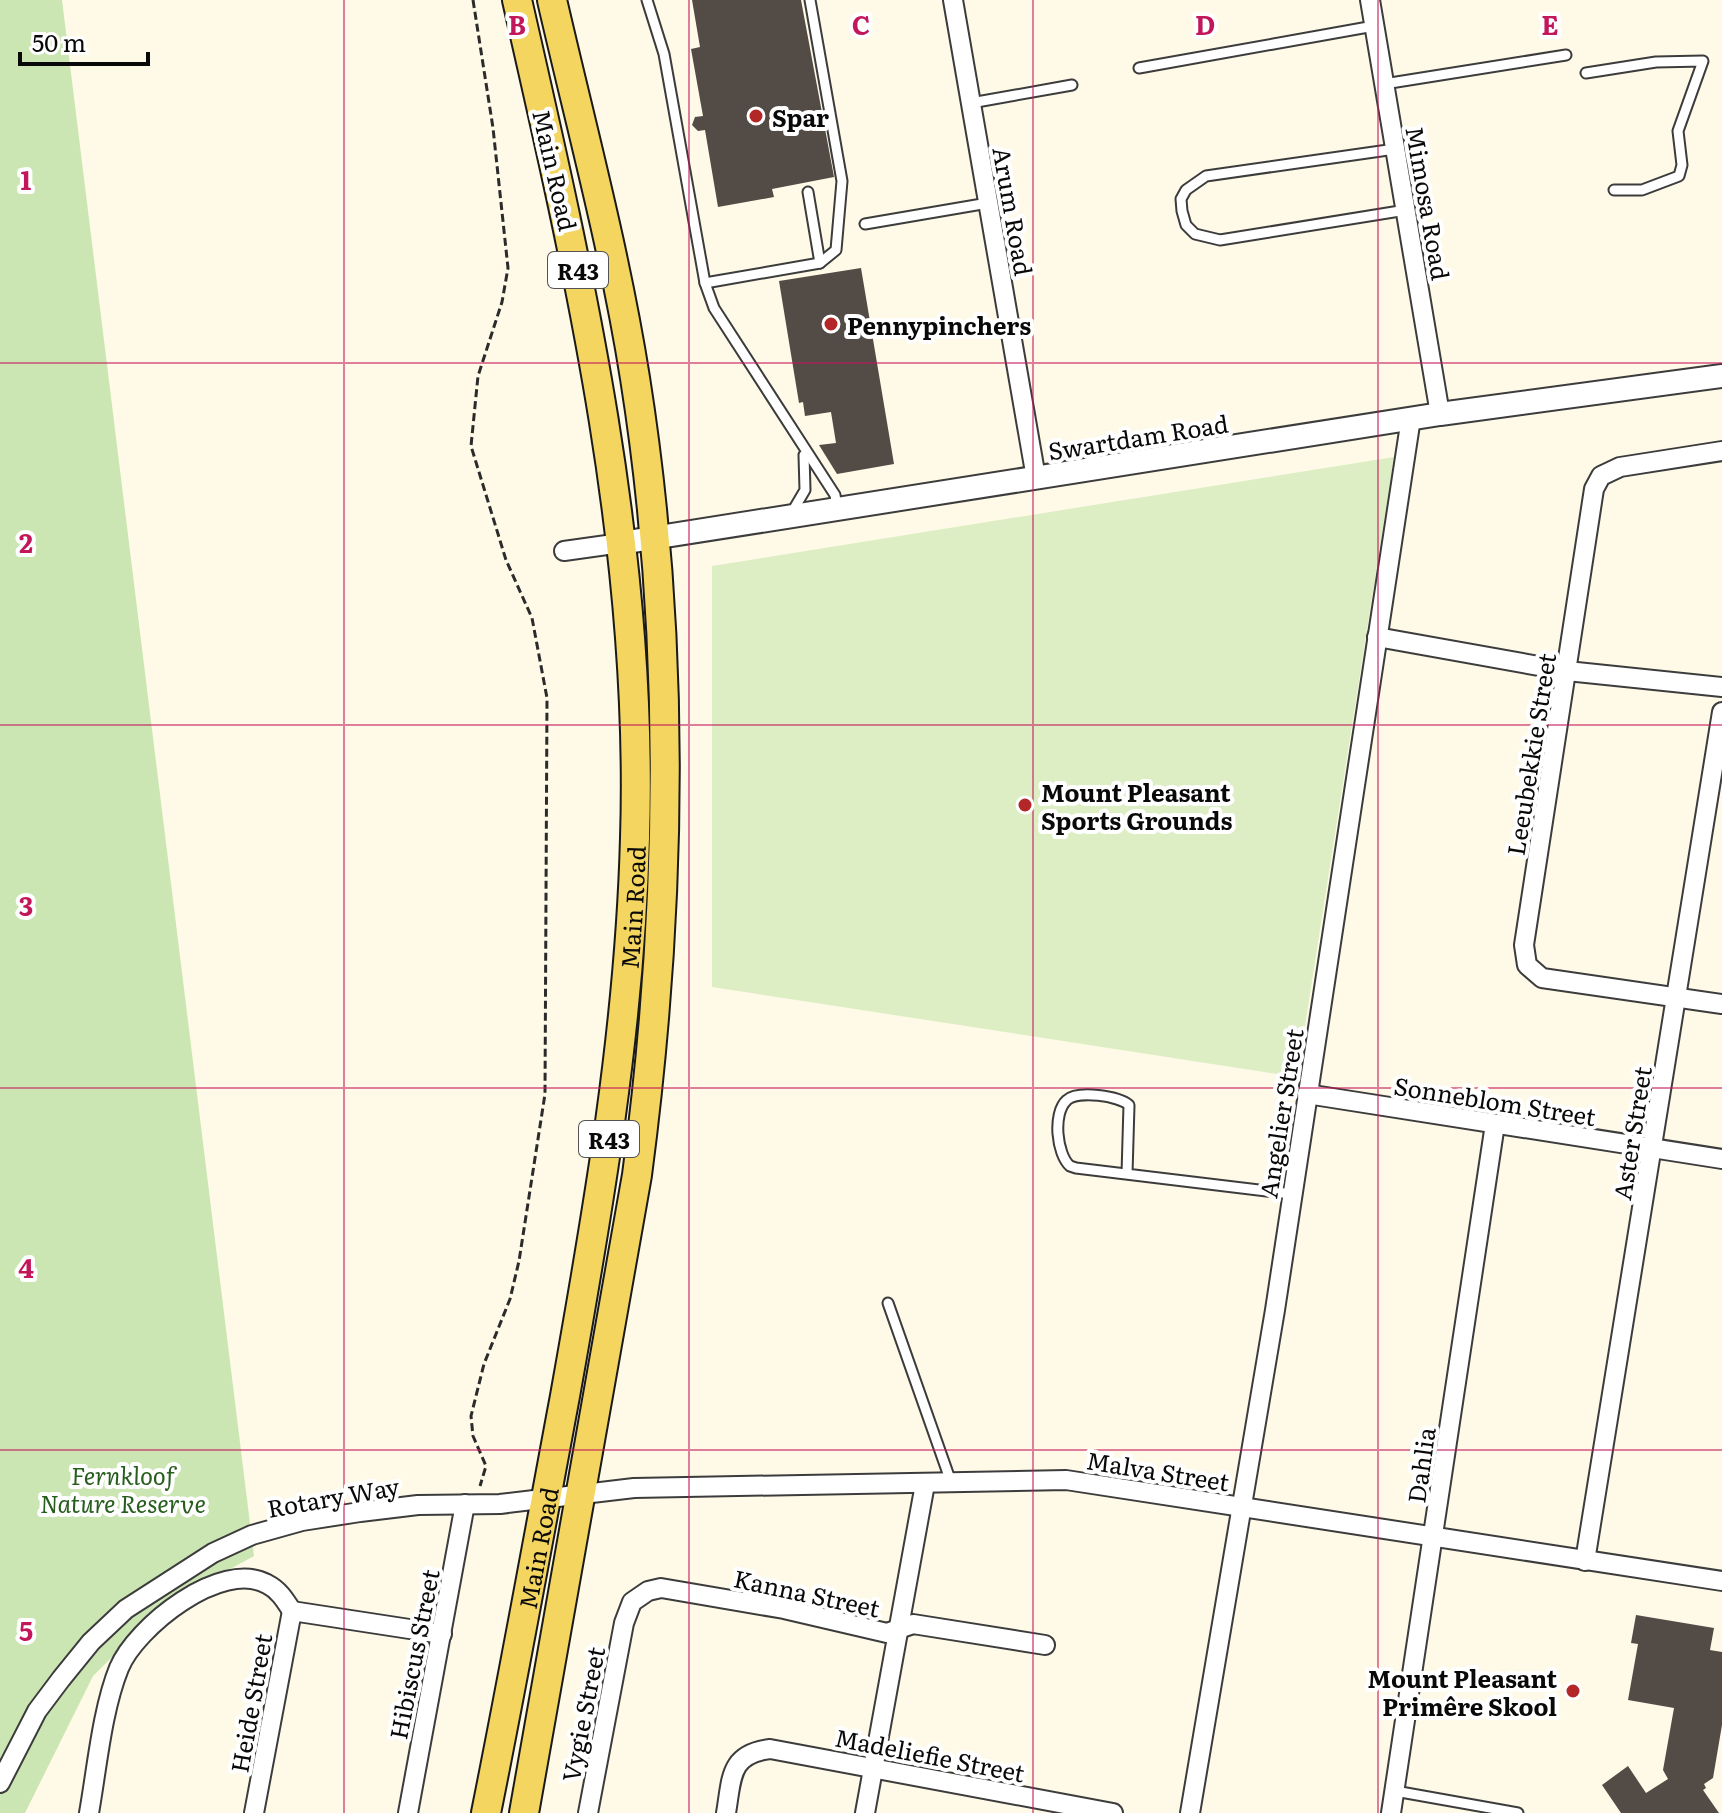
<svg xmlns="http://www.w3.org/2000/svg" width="1722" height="1813" viewBox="0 0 1722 1813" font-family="Literata,serif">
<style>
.green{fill:#cce6b3}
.pitch{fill:#deeec4}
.building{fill:#524b46}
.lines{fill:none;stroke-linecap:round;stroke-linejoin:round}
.service-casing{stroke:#3c3c3c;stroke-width:13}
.minor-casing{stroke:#3c3c3c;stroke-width:22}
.tertiary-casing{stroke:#3c3c3c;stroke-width:26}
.primary-casing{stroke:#1a1a1a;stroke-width:32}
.path{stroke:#2b2b2b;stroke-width:3;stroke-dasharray:8 4;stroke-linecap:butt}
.service{stroke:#fff;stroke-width:9}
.minor{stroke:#fff;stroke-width:18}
.tertiary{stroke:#fff;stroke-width:22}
.primary{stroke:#f4d560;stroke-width:28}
.grid{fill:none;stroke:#c2185b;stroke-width:2;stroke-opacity:0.55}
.poi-dot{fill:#b42729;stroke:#fff;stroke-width:3}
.labels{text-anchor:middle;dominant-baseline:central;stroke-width:8;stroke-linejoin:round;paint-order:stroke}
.shield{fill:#fff;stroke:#535353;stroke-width:2}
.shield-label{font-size:22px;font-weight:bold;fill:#090909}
.poi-label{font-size:24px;font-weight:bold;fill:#090909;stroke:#fff;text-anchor:start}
.street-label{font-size:24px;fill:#090909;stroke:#fff}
.park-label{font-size:24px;font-style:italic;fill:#285e1d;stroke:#fff}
.grid-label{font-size:26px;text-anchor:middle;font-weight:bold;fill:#c2185b;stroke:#fff;stroke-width:8;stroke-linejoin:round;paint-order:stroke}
</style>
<rect width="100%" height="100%" fill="#fefae7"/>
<polygon class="green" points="0,0 62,0 254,1556 166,1604 93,1676 25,1813 0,1813"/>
<polygon class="pitch" points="1394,457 1297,1077 712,987 712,566"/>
<g class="building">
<polygon points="692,0 801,0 834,177 772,189 774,197 718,207 705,130 698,131 692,125 695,117 703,116 691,49 700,47"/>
<polygon points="861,268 894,464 837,474 819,445 836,443 831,412 805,416 803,402 799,403 779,281"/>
<polygon points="1636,1615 1714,1628 1710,1650 1722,1652 1722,1725 1713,1778 1704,1784 1706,1788 1703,1790 1719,1813 1621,1813 1602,1785 1628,1766 1646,1793 1668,1779 1663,1770 1674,1708 1628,1700 1638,1644 1631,1643"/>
</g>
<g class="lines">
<g class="service-casing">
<g id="service">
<polyline points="647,0 664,54 705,283 714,308 835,495 837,507"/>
<polyline points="1139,68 1374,26"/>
<polyline points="1586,73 1656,62 1703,61 1678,131 1682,165 1679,176 1642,190 1614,190"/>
<polyline points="1384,84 1566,55"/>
<polyline points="971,103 1072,85"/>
<polyline points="1395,149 1206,176 1186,190 1181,199 1182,211 1186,225 1195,234 1220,240 1406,210"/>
<polyline points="808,192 820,263"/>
<polyline points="865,224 988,203"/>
<polyline points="705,283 820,263 836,250 842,181 810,0"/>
<polyline points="792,512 805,490 804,455"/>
<path d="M1127,1174L1129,1105C1119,1096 1078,1090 1067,1100C1052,1113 1057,1155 1070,1166L1076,1168L1292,1194"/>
<polyline points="888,1303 951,1482"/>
<polyline points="1395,1791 1518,1813"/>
</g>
</g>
<g class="minor-casing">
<g id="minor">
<polyline points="953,0 1036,478"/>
<polyline points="1370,0 1440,414"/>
<polyline points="1722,451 1620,467 1601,476 1594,489 1524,945 1527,965 1542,978 1722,1004"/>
<polyline points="564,551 621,543"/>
<polyline points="1377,637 1567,671 1722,687"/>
<polyline points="1307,1094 1722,1159"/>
<polyline points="1585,1561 1722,712"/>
<polyline points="0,1783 37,1711 61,1679 91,1642 126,1609 213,1553 252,1535 302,1521 360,1512 418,1505 500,1504 634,1488 1066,1480 1722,1581"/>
<path d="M89,1813C97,1768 102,1710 119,1668C136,1627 221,1559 267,1584C279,1590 285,1600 292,1611"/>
<polyline points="254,1813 292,1611 442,1634"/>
<polyline points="408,1813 465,1504"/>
<polyline points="588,1813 624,1623 632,1602 648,1591 661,1588 784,1609 887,1633 913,1624 1045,1645"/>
<path d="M726,1813C732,1778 729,1754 770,1749L1113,1813"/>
<polyline points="865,1813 925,1484"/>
<polyline points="1190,1813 1275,1310 1411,418"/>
<polyline points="1391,1813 1495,1124"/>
</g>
</g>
<g class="tertiary-casing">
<polyline id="tertiary" points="621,543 1440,414 1722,376"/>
</g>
<g class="primary-casing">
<g id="primary">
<path id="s1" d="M486,1813C514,1674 539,1535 565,1396C598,1211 630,1027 635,838C644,553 580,276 517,0"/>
<path d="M524,1813L637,1175C672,910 677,643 635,378C615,251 581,126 552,0"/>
</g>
</g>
<polyline class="path" points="473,0 493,128 508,268 502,302 478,376 471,446 506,560 532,618 547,698 545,1094 519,1261 510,1299 484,1364 471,1416 473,1436 486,1466 480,1486"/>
<use href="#service" class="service"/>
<use href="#minor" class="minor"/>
<use href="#tertiary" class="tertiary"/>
<use href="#primary" class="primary"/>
</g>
<path class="grid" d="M344,0V1813M689,0V1813M1033,0V1813M1378,0V1813M0,363H1722M0,725H1722M0,1088H1722M0,1450H1722"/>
<g class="poi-dot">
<circle cx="756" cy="116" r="8"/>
<circle cx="831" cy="324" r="8"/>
<circle cx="1025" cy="805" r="8"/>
<circle cx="1573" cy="1691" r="8"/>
</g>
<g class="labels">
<g class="shield">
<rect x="548" y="252" width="60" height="36" rx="6"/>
<rect x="579" y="1121" width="60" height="36" rx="6"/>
</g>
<g class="shield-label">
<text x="578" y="270">R43</text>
<text x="609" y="1139">R43</text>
</g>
<g class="poi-label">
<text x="772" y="116">Spar</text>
<text x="847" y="324">Pennypinchers</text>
<text x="1041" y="791">Mount Pleasant<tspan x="1041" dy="28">Sports Grounds</tspan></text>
<text x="1557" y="1677" text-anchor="end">Mount Pleasant<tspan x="1557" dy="28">Primêre Skool</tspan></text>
</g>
<g class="street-label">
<text transform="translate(556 170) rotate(77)">Main Road</text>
<text transform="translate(1429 203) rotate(80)">Mimosa Road</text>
<text transform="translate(1014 211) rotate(80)">Arum Road</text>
<text transform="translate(1138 436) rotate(-9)">Swartdam Road</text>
<text transform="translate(1530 754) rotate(-81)">Leeubekkie Street</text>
<text stroke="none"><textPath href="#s1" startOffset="918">Main Road</textPath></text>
<text transform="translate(1495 1100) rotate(9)">Sonneblom Street</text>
<text transform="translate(1280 1113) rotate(-81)">Angelier Street</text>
<text transform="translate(1631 1133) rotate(-81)">Aster Street</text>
<text transform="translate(1420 1465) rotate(-82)">Dahlia</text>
<text transform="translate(1158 1470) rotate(9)">Malva Street</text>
<text transform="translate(333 1496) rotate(-10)">Rotary Way</text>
<text stroke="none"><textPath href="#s1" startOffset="270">Main Road</textPath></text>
<text transform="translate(807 1592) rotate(12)">Kanna Street</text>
<text transform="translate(413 1654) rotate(-79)">Hibiscus Street</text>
<text transform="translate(250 1703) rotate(-80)">Heide Street</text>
<text transform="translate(582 1714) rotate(-79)">Vygie Street</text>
<text transform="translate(930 1754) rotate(11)">Madeliefie Street</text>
</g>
<g class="park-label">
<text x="123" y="1474">Fernkloof<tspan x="123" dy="28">Nature Reserve</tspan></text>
</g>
</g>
<g class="grid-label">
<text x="517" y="35">B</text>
<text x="861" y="35">C</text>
<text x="1205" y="35">D</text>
<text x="1550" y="35">E</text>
<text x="26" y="190">1</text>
<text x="26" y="553">2</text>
<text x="26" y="916">3</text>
<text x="26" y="1278">4</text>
<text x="26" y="1641">5</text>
</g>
<path d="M20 52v12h128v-12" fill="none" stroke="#090909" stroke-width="4"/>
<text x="32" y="52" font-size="24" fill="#090909" stroke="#ffffff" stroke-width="6" paint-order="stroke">50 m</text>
</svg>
